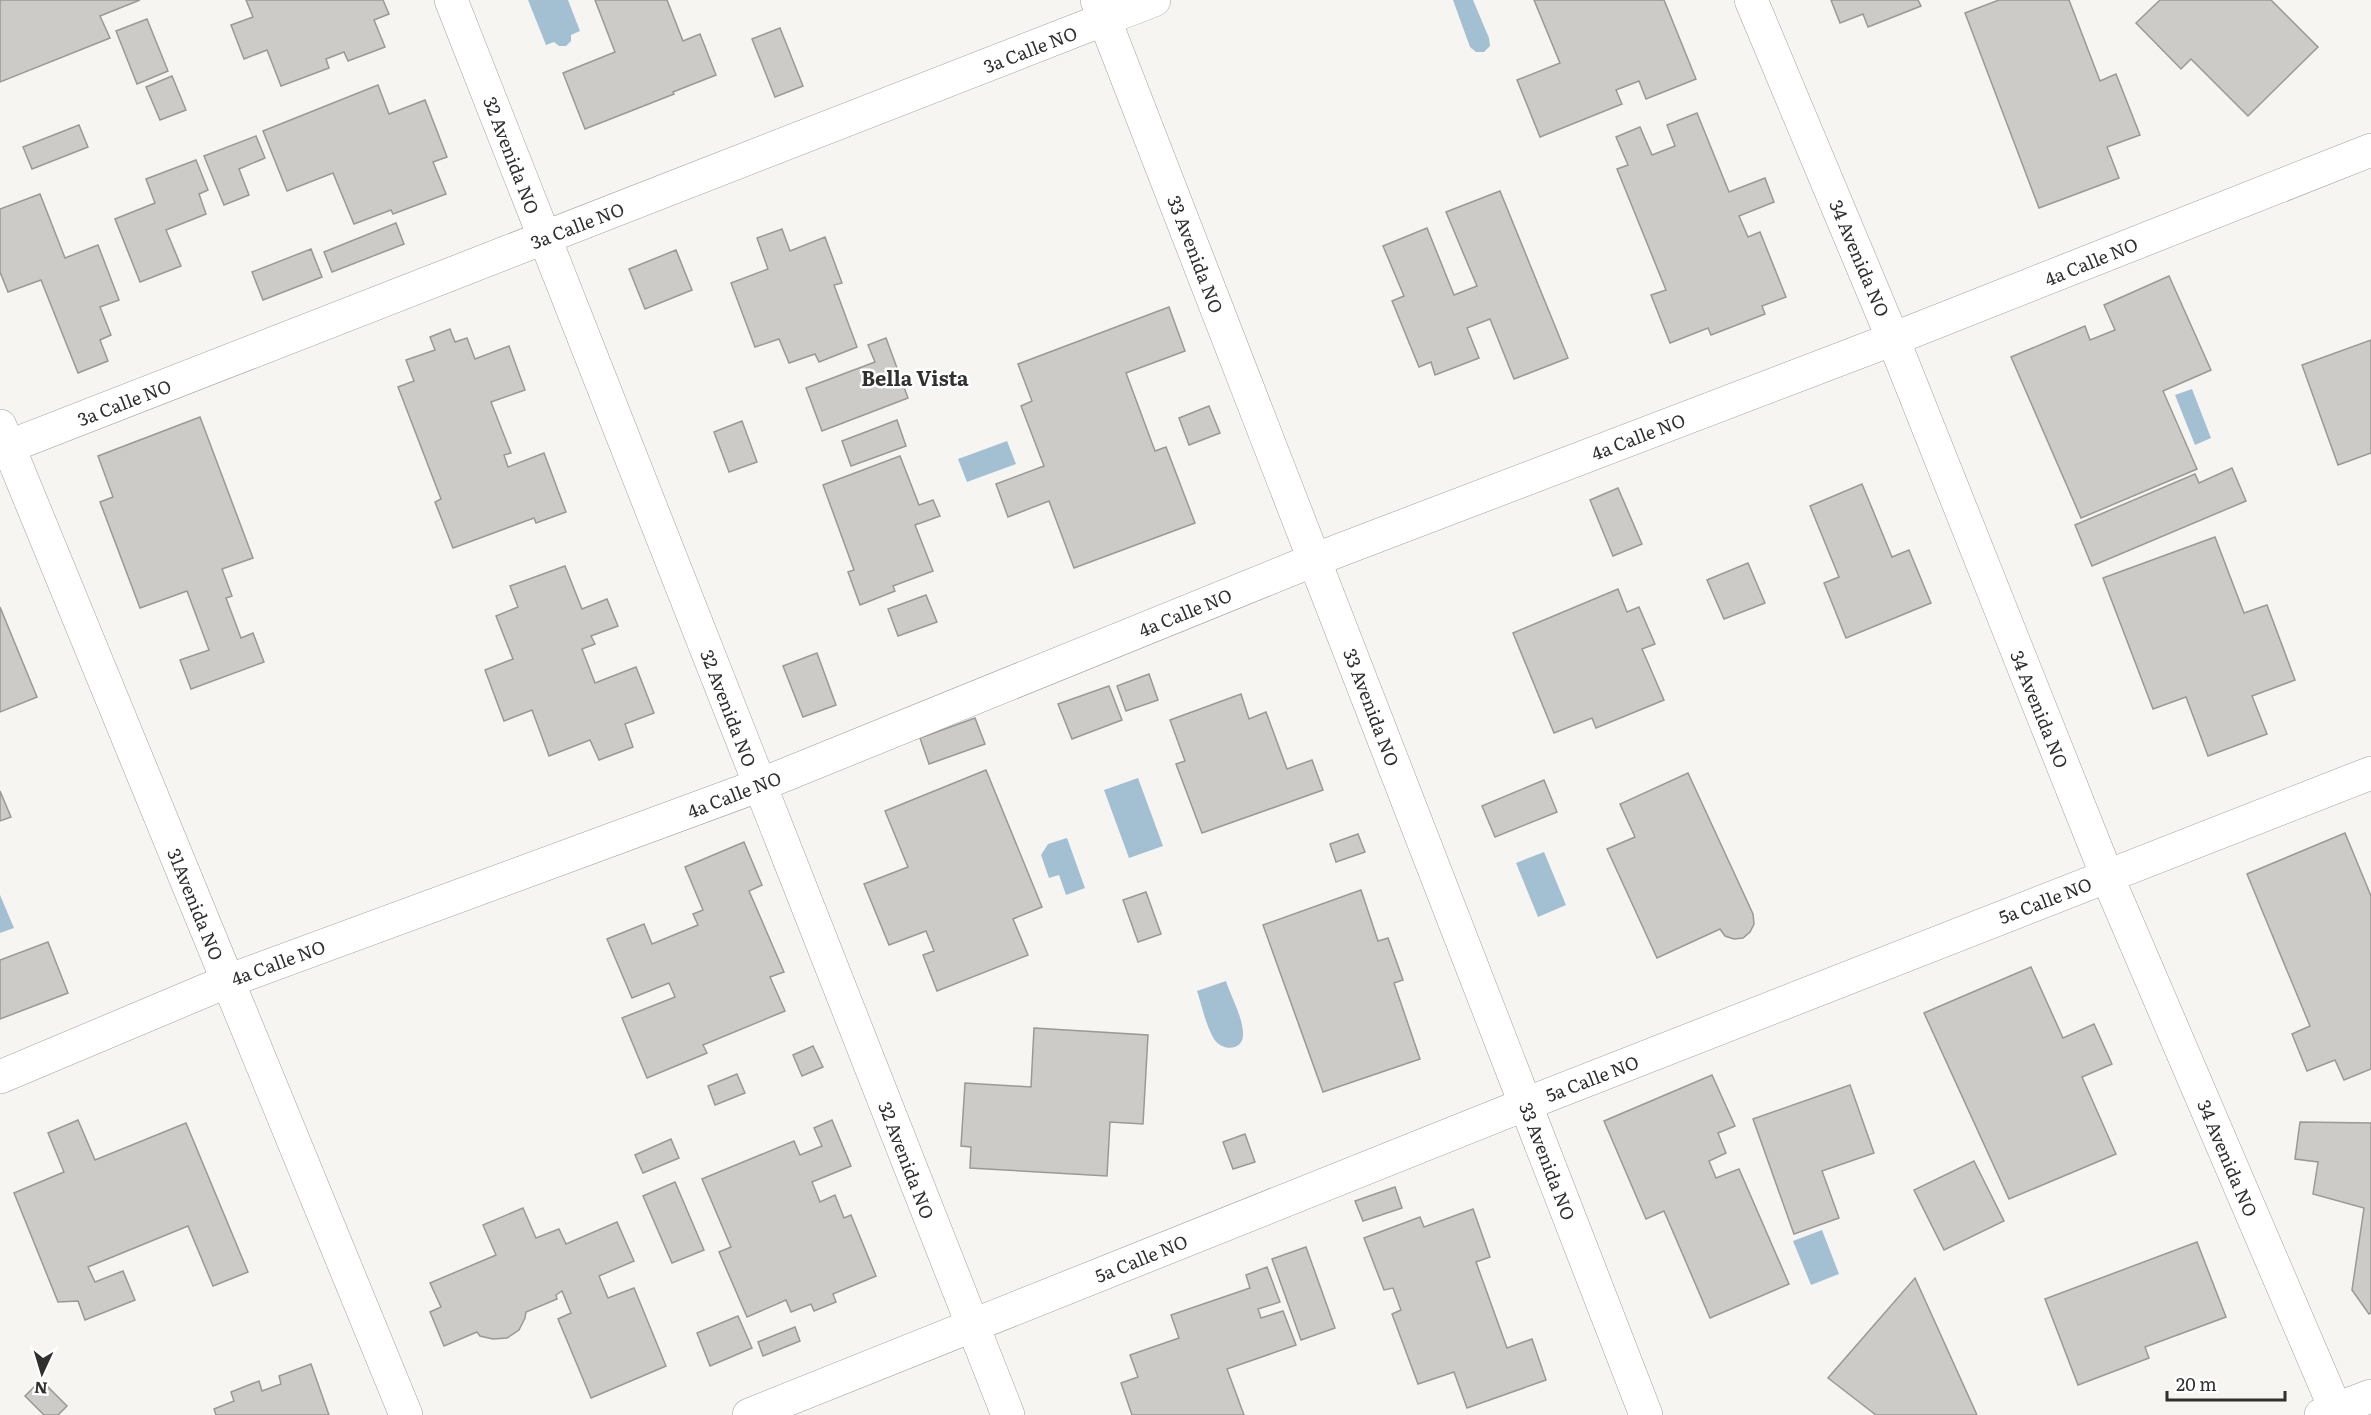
<svg xmlns="http://www.w3.org/2000/svg" width="2371" height="1415" viewBox="0 0 2371 1415" font-family="Literata,serif">
<style>
.water{fill:#a3c0d3}
.building{fill:#cccbc7;stroke:#9b9996;stroke-width:1.5}
.lines{fill:none;stroke-linecap:round;stroke-linejoin:round}
.minor-casing{stroke:#a1a09d;stroke-width:34}
.tertiary-casing{stroke:#a1a09d;stroke-width:34}
.minor{stroke:#fff;stroke-width:33}
.tertiary{stroke:#fff;stroke-width:33}
.labels{text-anchor:middle;dominant-baseline:central;stroke-width:5;stroke-linejoin:round;paint-order:stroke}
.street-label{font-size:18px;fill:#30302f;stroke:#fff}
.neighbourhood-label{font-size:20px;font-weight:bold;fill:#30302f;stroke:#fff}
</style>
<rect width="100%" height="100%" fill="#f6f5f1"/>
<g class="water">
<polygon points="528,0 568,0 580,31 571,35 571,41 566,46 559,46 554,42 546,45"/>
<polygon points="1453,0 1473,0 1489,38 1490,46 1484,52 1476,52 1470,47"/>
<polygon points="2192,389 2211,438 2195,445 2175,395"/>
<polygon points="1007,441 1016,464 967,482 958,459"/>
<polygon points="1138,778 1163,846 1129,858 1104,790"/>
<polygon points="1067,838 1085,888 1066,895 1059,875 1049,878 1041,855 1048,844"/>
<polygon points="1544,852 1566,905 1538,917 1516,863"/>
<polygon points="0,895 14,928 0,933"/>
<path d="M1226,981C1231,997 1243,1017 1243,1034C1244,1051 1222,1052 1214,1039C1206,1026 1202,1006 1197,991Z"/>
<polygon points="1822,1230 1839,1274 1811,1285 1793,1241"/>
</g>
<g class="building">
<polygon points="0,0 140,0 100,16 110,38 0,82"/>
<polygon points="246,0 383,0 389,14 374,20 385,47 348,61 344,52 326,59 329,68 281,86 267,50 244,59 231,25 253,17"/>
<polygon points="595,0 667,0 683,41 700,34 716,75 673,92 674,94 585,129 563,73 615,52"/>
<polygon points="1534,0 1664,0 1696,79 1646,99 1639,81 1616,90 1622,104 1540,137 1517,80 1560,63"/>
<polygon points="1831,0 1918,0 1921,6 1868,27 1863,14 1840,23"/>
<polygon points="1999,0 2069,0 2100,81 2116,74 2140,135 2107,147 2119,178 2039,208 1965,13"/>
<polygon points="2160,0 2271,0 2318,47 2248,116 2191,59 2181,69 2136,23"/>
<polygon points="147,19 168,71 137,84 116,31"/>
<polygon points="780,28 803,86 775,97 752,39"/>
<polygon points="172,76 186,110 160,120 146,87"/>
<polygon points="378,85 389,114 425,100 447,157 433,162 446,194 393,214 391,210 354,224 333,173 287,191 263,131"/>
<polygon points="1697,113 1729,192 1765,178 1774,202 1739,216 1748,237 1760,232 1786,297 1762,306 1765,314 1711,335 1708,328 1670,343 1651,295 1666,290 1617,169 1628,165 1616,137 1640,127 1652,155 1675,146 1667,125"/>
<polygon points="79,125 88,147 32,169 23,147"/>
<polygon points="256,136 265,158 239,169 249,195 224,205 204,156"/>
<polygon points="196,160 208,190 199,194 206,214 166,230 181,266 140,282 115,219 155,203 146,179"/>
<polygon points="1500,191 1568,358 1514,379 1490,319 1467,328 1479,358 1435,375 1431,362 1419,367 1392,301 1404,296 1383,246 1427,228 1454,295 1477,286 1446,212"/>
<polygon points="40,194 65,258 98,245 119,300 100,307 111,335 100,340 108,361 78,373 41,280 8,292 0,272 0,209"/>
<polygon points="396,223 404,244 332,272 324,252"/>
<polygon points="782,229 790,251 825,237 842,283 834,285 857,347 819,362 815,354 789,363 779,339 755,347 731,283 768,269 757,238"/>
<polygon points="311,249 322,277 263,300 252,272"/>
<polygon points="676,250 692,290 645,309 629,269"/>
<polygon points="2169,276 2211,370 2163,391 2197,469 2081,518 2011,357 2085,326 2090,340 2115,330 2104,305"/>
<polygon points="1169,307 1185,351 1126,373 1155,451 1166,447 1195,523 1074,568 1049,501 1008,517 996,484 1044,466 1021,406 1032,401 1018,364"/>
<polygon points="450,329 455,342 467,338 475,359 509,346 525,390 491,402 511,453 504,455 508,467 544,453 566,512 536,523 534,518 453,548 435,502 441,499 398,387 414,381 406,360 435,350 430,337"/>
<polygon points="886,338 908,398 822,431 806,388 875,362 868,345"/>
<polygon points="2371,340 2371,453 2338,465 2302,365"/>
<polygon points="1209,406 1220,433 1189,445 1179,418"/>
<polygon points="200,417 253,558 222,569 232,596 226,598 241,638 253,633 264,662 191,689 180,660 209,650 187,591 140,608 100,502 113,497 98,456"/>
<polygon points="897,420 906,446 851,466 842,441"/>
<polygon points="742,421 757,462 729,472 714,432"/>
<polygon points="900,456 919,505 933,500 940,516 915,525 933,571 893,586 895,591 860,605 848,572 854,570 823,485"/>
<polygon points="2232,468 2246,501 2092,566 2075,525 2195,474 2199,483"/>
<polygon points="1862,484 1892,557 1909,550 1931,603 1846,638 1824,583 1839,577 1810,506"/>
<polygon points="1618,488 1642,544 1613,556 1590,500"/>
<polygon points="2215,537 2244,613 2267,605 2295,680 2252,696 2267,734 2208,756 2186,697 2153,709 2103,578"/>
<polygon points="1748,563 1765,603 1724,619 1707,580"/>
<polygon points="565,566 582,609 607,599 618,626 591,636 595,644 582,649 595,683 636,667 654,713 625,724 633,747 599,760 590,740 549,756 532,710 504,721 485,670 513,659 496,616 518,607 510,586"/>
<polygon points="1618,589 1627,612 1639,607 1655,644 1642,649 1664,700 1596,728 1592,718 1554,733 1513,633"/>
<polygon points="926,595 937,622 898,636 888,609"/>
<polygon points="0,607 37,697 0,712"/>
<polygon points="817,653 836,705 803,717 783,666"/>
<polygon points="1149,674 1158,700 1126,711 1117,686"/>
<polygon points="1109,686 1122,720 1072,739 1058,704"/>
<polygon points="1241,694 1249,719 1266,712 1287,769 1312,760 1323,790 1202,833 1176,764 1185,761 1170,720"/>
<polygon points="975,718 985,744 929,764 920,738"/>
<polygon points="986,770 1042,907 1013,919 1028,955 937,991 923,955 934,951 926,931 889,945 864,884 908,867 885,811"/>
<polygon points="1688,773 1753,914 1754,924 1750,932 1743,938 1734,939 1725,936 1720,929 1657,958 1607,849 1635,837 1620,804"/>
<polygon points="1544,780 1557,812 1495,837 1482,806"/>
<polygon points="0,791 11,817 0,821"/>
<polygon points="2345,833 2371,896 2371,1069 2344,1080 2335,1060 2307,1071 2292,1034 2310,1026 2247,874"/>
<polygon points="1358,834 1365,852 1336,862 1330,844"/>
<polygon points="744,842 762,885 749,891 784,972 770,977 785,1011 703,1045 707,1053 647,1078 622,1018 675,997 669,983 632,998 607,939 644,924 652,944 698,925 693,914 703,910 685,867"/>
<polygon points="1361,890 1378,941 1388,938 1403,980 1394,983 1420,1059 1323,1092 1263,925"/>
<polygon points="1146,892 1161,934 1138,942 1123,900"/>
<polygon points="48,942 68,993 0,1019 0,960"/>
<polygon points="2031,967 2063,1038 2094,1024 2112,1064 2082,1077 2116,1154 2009,1199 1924,1013"/>
<polygon points="1034,1028 1148,1035 1143,1124 1110,1122 1107,1176 970,1168 971,1147 961,1146 965,1083 1031,1087"/>
<polygon points="813,1046 823,1067 802,1076 793,1055"/>
<polygon points="737,1074 745,1093 715,1105 708,1086"/>
<polygon points="1712,1075 1735,1126 1718,1133 1726,1153 1709,1161 1716,1178 1739,1169 1789,1284 1710,1318 1664,1211 1646,1219 1604,1121"/>
<polygon points="1850,1085 1874,1153 1822,1171 1839,1218 1794,1234 1753,1119"/>
<polygon points="78,1120 95,1160 186,1123 248,1272 213,1286 188,1226 88,1267 95,1282 123,1271 135,1300 85,1320 78,1301 58,1302 14,1193 64,1172 48,1133"/>
<polygon points="832,1120 851,1166 812,1182 820,1202 835,1195 844,1218 851,1215 876,1276 833,1294 836,1302 814,1311 811,1304 791,1312 786,1300 747,1317 719,1252 731,1247 702,1179 794,1141 800,1155 822,1146 814,1128"/>
<polygon points="2300,1122 2371,1123 2371,1313 2369,1314 2352,1290 2364,1208 2313,1194 2318,1162 2295,1159"/>
<polygon points="1245,1134 1255,1162 1233,1169 1223,1142"/>
<polygon points="671,1139 679,1158 643,1173 635,1155"/>
<polygon points="1974,1161 2004,1221 1944,1250 1914,1190"/>
<polygon points="675,1182 704,1250 672,1263 643,1196"/>
<polygon points="1395,1187 1402,1208 1363,1221 1355,1201"/>
<polygon points="523,1208 536,1238 559,1229 566,1244 617,1222 634,1261 599,1276 608,1298 634,1288 666,1366 591,1398 558,1319 571,1313 562,1291 556,1295 557,1299 526,1312 525,1318 519,1330 507,1338 493,1339 480,1336 477,1332 444,1346 430,1312 441,1307 430,1283 496,1255 483,1225"/>
<polygon points="1473,1209 1490,1257 1476,1262 1507,1348 1532,1339 1546,1380 1467,1408 1454,1372 1418,1384 1392,1314 1401,1310 1393,1288 1384,1290 1364,1238 1420,1217 1424,1227"/>
<polygon points="2197,1242 2226,1317 2145,1347 2149,1358 2078,1385 2045,1299"/>
<polygon points="1306,1247 1335,1328 1301,1340 1272,1259"/>
<polygon points="1267,1267 1280,1302 1258,1309 1261,1318 1283,1311 1296,1345 1227,1369 1244,1415 1132,1415 1121,1383 1138,1377 1130,1355 1179,1338 1171,1315 1250,1288 1246,1275"/>
<polygon points="1915,1278 1977,1415 1876,1415 1828,1378"/>
<polygon points="738,1316 752,1348 710,1366 697,1333"/>
<polygon points="795,1327 800,1341 763,1356 758,1342"/>
<polygon points="311,1364 329,1415 216,1415 214,1409 234,1401 231,1392 259,1381 262,1391 281,1384 279,1376"/>
<polygon points="41,1380 67,1406 58,1415 44,1415 25,1396"/>
</g>
<g class="lines">
<g class="minor-casing">
<g id="minor">
<polyline points="451,0 1008,1415"/>
<polyline points="1751,0 1893,339 2107,876 2338,1415"/>
<polyline points="1105,19 1154,0"/>
<polyline points="0,426 406,1415"/>
<polyline points="0,1077 228,981 760,785 1314,560 1893,339 2371,150"/>
<polyline points="749,1415 1526,1104 2371,773"/>
<polyline points="2321,1415 2371,1396"/>
</g>
</g>
<g class="tertiary-casing">
<g id="tertiary">
<polyline points="1097,0 1646,1415"/>
<polyline points="0,450 1105,19"/>
</g>
</g>
<use href="#minor" class="minor"/>
<use href="#tertiary" class="tertiary"/>
</g>
<g class="labels">
<g class="street-label">
<text transform="translate(1030 49) rotate(-21)">3a Calle NO</text>
<text transform="translate(512 155) rotate(69)">32 Avenida NO</text>
<text transform="translate(577 225) rotate(-21)">3a Calle NO</text>
<text transform="translate(1196 254) rotate(69)">33 Avenida NO</text>
<text transform="translate(1860 258) rotate(67)">34 Avenida NO</text>
<text transform="translate(2091 261) rotate(-22)">4a Calle NO</text>
<text transform="translate(124 402) rotate(-21)">3a Calle NO</text>
<text transform="translate(1638 436) rotate(-21)">4a Calle NO</text>
<text transform="translate(1185 612) rotate(-22)">4a Calle NO</text>
<text transform="translate(1372 707) rotate(69)">33 Avenida NO</text>
<text transform="translate(729 708) rotate(69)">32 Avenida NO</text>
<text transform="translate(2040 709) rotate(68)">34 Avenida NO</text>
<text transform="translate(734 794) rotate(-21)">4a Calle NO</text>
<text transform="translate(2045 900) rotate(-21)">5a Calle NO</text>
<text transform="translate(196 904) rotate(68)">31Avenida NO</text>
<text transform="translate(278 962) rotate(-20)">4a Calle NO</text>
<text transform="translate(1592 1078) rotate(-21)">5a Calle NO</text>
<text transform="translate(2228 1158) rotate(67)">34 Avenida NO</text>
<text transform="translate(907 1160) rotate(69)">32 Avenida NO</text>
<text transform="translate(1548 1161) rotate(69)">33 Avenida NO</text>
<text transform="translate(1141 1258) rotate(-22)">5a Calle NO</text>
</g>
<g class="neighbourhood-label">
<text x="915" y="377">Bella Vista</text>
</g>
</g>
<g transform="translate(42 1373) rotate(184)" stroke="#ffffff" stroke-width="4.5" paint-order="stroke">
<path d="M0-4.5L10 22L0 15L-10 22Z" fill="#30302f"/>
<text y="-9" font-size="16" font-weight="bold" text-anchor="middle" fill="#30302f">N</text>
</g>
<path d="M2167 1391v9h118v-9" fill="none" stroke="#30302f" stroke-width="3"/>
<text x="2176" y="1391" font-size="18" fill="#30302f" stroke="#ffffff" stroke-width="4.5" paint-order="stroke">20 m</text>
</svg>
